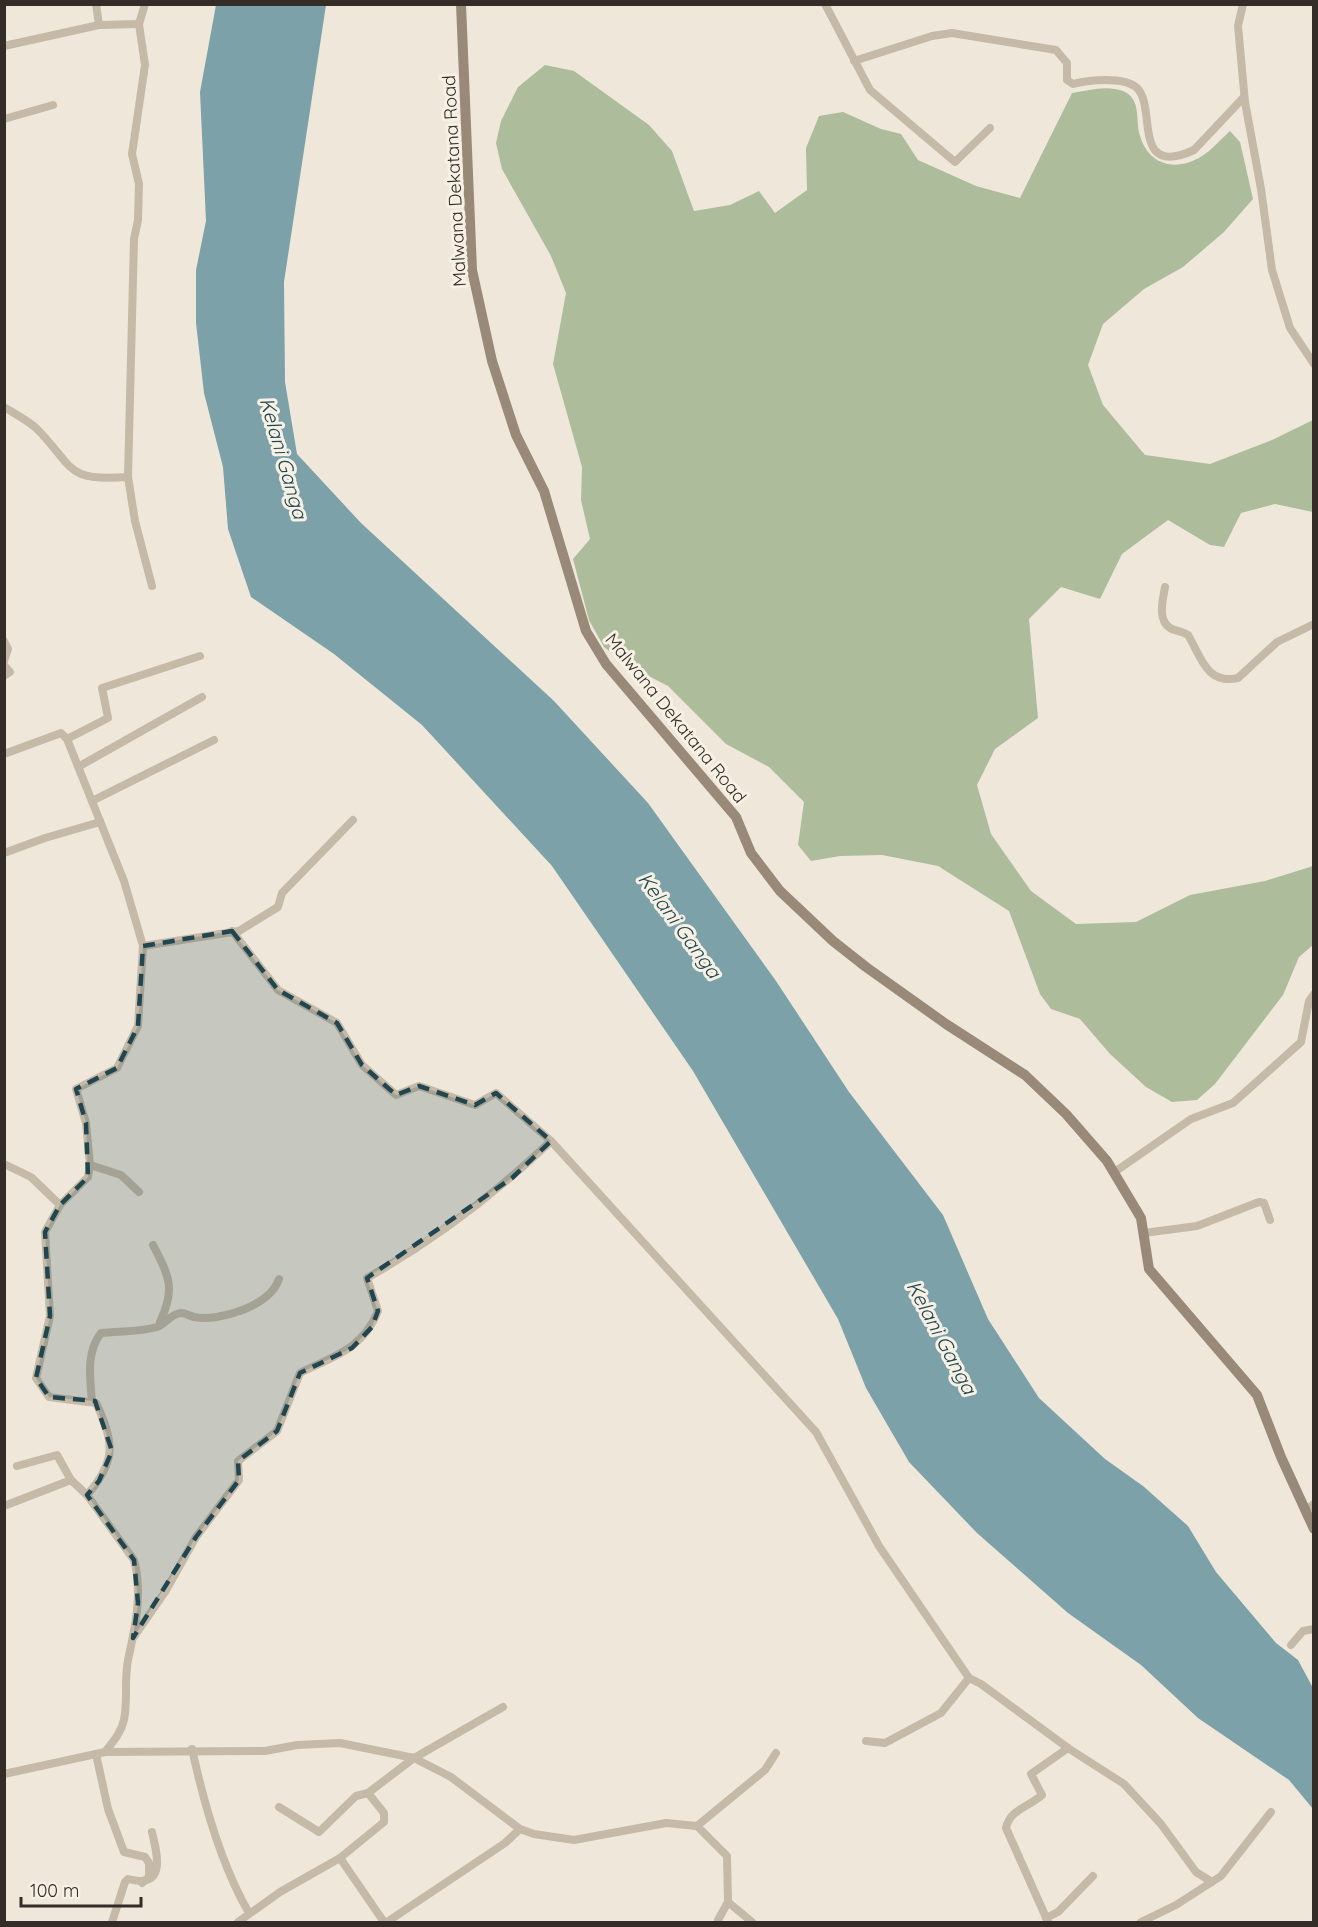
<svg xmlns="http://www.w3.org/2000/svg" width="1318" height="1927" viewBox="0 0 1318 1927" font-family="Quicksand,sans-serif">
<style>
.green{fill:#adbc9b}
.water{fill:#7ca1a9}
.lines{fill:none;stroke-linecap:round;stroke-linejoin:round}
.street{stroke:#c5b9a7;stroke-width:8}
.secondary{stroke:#998979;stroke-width:10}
.marked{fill:#214650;fill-opacity:0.2;stroke:#214650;stroke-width:4.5;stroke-dasharray:12 8;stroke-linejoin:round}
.labels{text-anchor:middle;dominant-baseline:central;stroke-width:6;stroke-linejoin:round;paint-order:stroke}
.street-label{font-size:18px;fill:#332c27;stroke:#f7f1e5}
.water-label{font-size:20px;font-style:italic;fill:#214650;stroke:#f7f1e5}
</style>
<rect width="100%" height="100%" fill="#efe8da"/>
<path class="green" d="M545,65L574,71L649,125L672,151L694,211L730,205L759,191L775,213L807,190L806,148L819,116L843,112L881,129L901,134L918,160L976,186L1020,198L1072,93C1089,90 1107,85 1123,91C1142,99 1135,120 1140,136C1149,166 1177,172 1202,156C1212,150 1221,139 1230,131L1240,142L1253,199L1224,232L1183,267L1144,289L1103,324L1088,365L1103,405L1145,455L1210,464L1272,440L1313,420V512L1275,504L1241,513L1224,547L1210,545L1168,520L1122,554L1100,599L1061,587L1029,619L1038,718L995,749L977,785L991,834L1031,891L1076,924L1136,922L1190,895L1265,881L1313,866V945L1299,957L1283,995L1215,1084L1197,1100L1172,1102L1146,1087L1110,1054L1080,1019L1051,1009L1040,994L1009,911L938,866L882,855L840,856L811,861L798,845L804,802L769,767L726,744L668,686L629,666L604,647L589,620L573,559L590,539L581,500L582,467L553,364L566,293L551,256L502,169L496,143L501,121L518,87Z"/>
<polygon class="water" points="216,5 326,5 284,282 285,382 297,454 361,523 554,701 648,803 776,981 849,1092 943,1215 988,1319 1039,1398 1105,1459 1143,1486 1188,1526 1216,1572 1276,1643 1298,1660 1313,1688 1313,1809 1289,1780 1198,1718 1141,1665 1068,1613 977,1533 909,1462 866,1388 838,1319 693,1071 552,866 422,725 334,654 251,597 228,529 223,467 204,393 196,323 196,270 206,221 200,92"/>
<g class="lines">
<g class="street">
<polyline points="96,4 99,25"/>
<polyline points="145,4 139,24 145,65 132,154 139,184 138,220 134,239 128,477 135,521 152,586"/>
<polyline points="825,4 870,90 955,162 990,128"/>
<polyline points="1243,4 1238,26 1245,102 1261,189 1272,270 1290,328 1314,364"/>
<polyline points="4,46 99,25 139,24"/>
<path d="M854,61L932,36L952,33L1056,50L1067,63V80L1073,84C1088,80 1124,76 1137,88C1157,107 1131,179 1194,150L1244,97"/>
<polyline points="4,119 53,105"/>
<path d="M4,407C15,414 27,420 36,428C75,467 64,482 128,477"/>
<path d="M1165,587C1163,599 1157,620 1170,628C1175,631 1182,631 1188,635C1201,656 1206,685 1238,678L1277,642L1314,624"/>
<polyline points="4,641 8,649 4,661"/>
<polyline points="4,665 10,672 4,676"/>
<polyline points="4,754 61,733 67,739"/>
<polyline points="78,767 202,697"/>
<polyline points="92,801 214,740"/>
<polyline points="4,853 45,838 100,822"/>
<polyline points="232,931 278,990 337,1023 362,1065 396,1095 419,1086 475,1105 496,1093 551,1141 816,1432 879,1546 969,1678"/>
<polyline points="143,946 239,931 278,907 282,893 353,820"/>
<polyline points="4,1164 31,1177 60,1205"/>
<polyline points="90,1165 121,1175 139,1192"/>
<polyline points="1116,1171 1191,1119 1233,1103 1301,1042 1309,1001 1314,994"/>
<polyline points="1144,1233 1197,1226 1259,1202 1264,1203 1270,1220"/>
<path d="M153,1245C169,1276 176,1288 160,1322"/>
<path d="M92,1401C90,1378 86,1352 101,1333C118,1331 140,1332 157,1327C166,1324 170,1314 181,1313C186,1313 189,1316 194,1317C219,1322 270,1306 279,1279"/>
<path d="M17,1466L57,1455L71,1480L87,1495C116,1462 115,1442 96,1403L49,1397L36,1378L50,1316L45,1232L60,1205L88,1177L90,1165L86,1123L76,1089L117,1068L138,1026L143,946L124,881L67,739L108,718L102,688L200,656"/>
<path d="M87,1495L134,1560C143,1593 135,1628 128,1660C124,1680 128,1701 124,1720C121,1733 113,1742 105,1752"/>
<polyline points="4,1506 71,1480"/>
<polyline points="1306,1510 1314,1504"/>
<path d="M133,1638L165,1592L196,1537L239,1480L238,1461L277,1431L300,1373C334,1356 363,1349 378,1311L367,1278C433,1241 496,1193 551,1141"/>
<polyline points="1291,1645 1303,1631 1314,1629"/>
<polyline points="866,1741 885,1743 941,1713 969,1678 981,1684 1068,1748 1124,1784 1161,1824 1196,1872 1212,1882"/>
<path d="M192,1749C204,1804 221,1865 249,1913"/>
<polyline points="96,1754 108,1809 124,1852 145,1857 149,1863 149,1877 142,1883"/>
<polyline points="4,1774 105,1752 265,1751 297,1745 340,1743 414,1758 451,1777 520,1829 534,1834 574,1840 666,1823 697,1826 727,1856 728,1902 718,1920"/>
<polyline points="279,1807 319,1832 356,1796 368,1793 414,1758 503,1707"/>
<polyline points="697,1826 765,1770 776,1753"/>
<polyline points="340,1858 384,1922"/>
<polyline points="728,1902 752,1922"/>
<polyline points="1046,1918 1058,1912 1093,1876"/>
<path d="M112,1922L125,1882L128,1879C166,1889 158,1857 152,1832"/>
<polyline points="238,1922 280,1892 340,1858 384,1822 384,1813 368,1793"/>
<polyline points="387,1922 505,1843 520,1829"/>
<path d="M1048,1922L1006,1828C1010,1809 1029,1807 1042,1795L1031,1774L1068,1748"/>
<polyline points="1141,1922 1176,1905 1221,1876 1271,1812"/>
</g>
<polyline class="secondary" points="461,4 472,270 492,361 516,435 544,491 586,631 606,664 736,817 751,853 780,891 833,941 866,967 946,1024 1025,1075 1066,1114 1107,1161 1141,1218 1149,1269 1257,1395 1281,1457 1314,1529"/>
</g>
<path class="marked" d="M232,931L278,990L337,1023L362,1065L396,1095L419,1086L475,1105L496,1093L551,1141L512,1178L367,1278L378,1311L372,1327L352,1348L300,1373L277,1431L238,1461L239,1480L196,1537L133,1638L138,1603L134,1560L87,1495L99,1481L112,1451L95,1401L49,1397L36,1378L50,1316L45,1232L60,1205L88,1177L86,1123L76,1089L117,1068L138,1026L143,946Z"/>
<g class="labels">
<g class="street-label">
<text transform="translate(454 181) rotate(-93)">Malwana Dekatana Road</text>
<text transform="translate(676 718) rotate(51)">Malwana Dekatana Road</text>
</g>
<g class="water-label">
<text transform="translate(284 458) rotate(74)">Kelani Ganga</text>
<text transform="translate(680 925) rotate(54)">Kelani Ganga</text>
<text transform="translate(942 1337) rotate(62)">Kelani Ganga</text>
</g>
</g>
<rect width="1318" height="1927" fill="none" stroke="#332c27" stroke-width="12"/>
<path d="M21 1897v9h120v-9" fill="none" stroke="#332c27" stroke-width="3"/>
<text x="30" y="1897" font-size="18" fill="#332c27" stroke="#f7f1e5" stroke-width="4.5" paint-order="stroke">100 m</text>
</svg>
